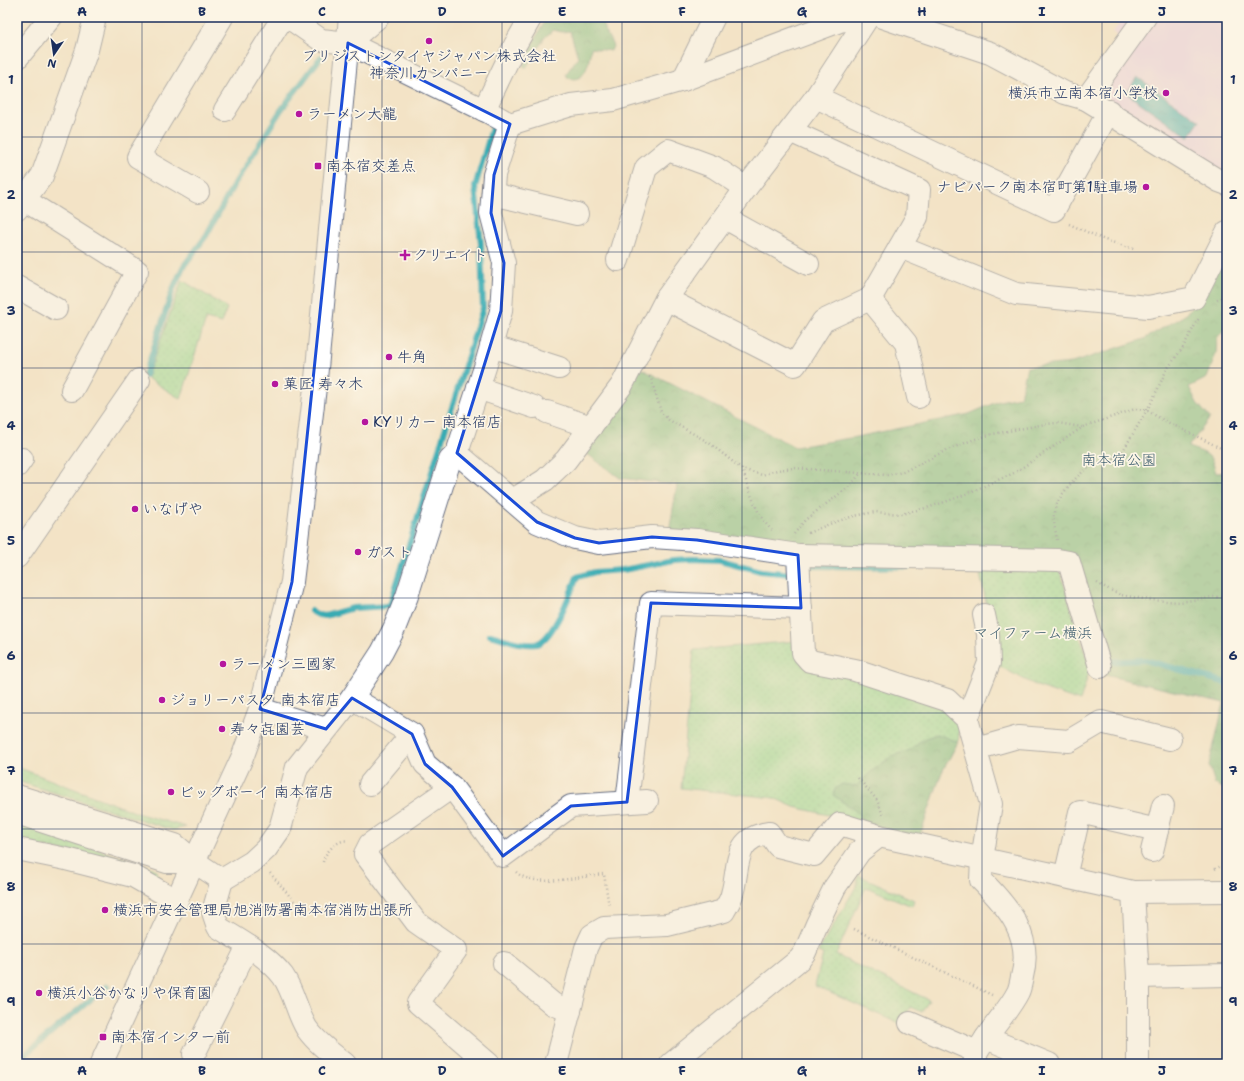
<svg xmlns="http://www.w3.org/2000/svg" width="1244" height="1081" viewBox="0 0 1244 1081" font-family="'Shantell Sans','Klee One',sans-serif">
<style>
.built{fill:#ebd1eb}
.green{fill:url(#green-dots);stroke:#58857a}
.forest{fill:url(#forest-crowns);stroke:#49756e}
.water{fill:url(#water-ripples);stroke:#2a6d88}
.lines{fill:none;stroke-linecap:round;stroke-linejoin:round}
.stream{stroke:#39abb3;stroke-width:6}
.minor-casing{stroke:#676e82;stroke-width:24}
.highway-casing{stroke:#676e82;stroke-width:24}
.path{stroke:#676e82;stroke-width:2.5;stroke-dasharray:1 3;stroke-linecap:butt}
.minor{stroke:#fff;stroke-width:22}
.highway{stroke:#fff;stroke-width:22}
.marked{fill:none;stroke:#1d4ed8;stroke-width:3;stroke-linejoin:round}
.grid{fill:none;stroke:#1b2f5e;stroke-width:1;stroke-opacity:0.55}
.poi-dot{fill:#b5179e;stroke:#fcf5e5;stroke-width:1.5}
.labels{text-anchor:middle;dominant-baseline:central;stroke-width:3.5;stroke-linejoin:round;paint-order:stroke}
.poi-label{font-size:15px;fill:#1b2f5e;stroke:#fcf5e5;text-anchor:start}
.park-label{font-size:15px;fill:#395a6c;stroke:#fcf5e5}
.neatline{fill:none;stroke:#1b2f5e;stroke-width:1.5}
.grid-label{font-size:13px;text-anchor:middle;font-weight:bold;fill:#1b2f5e}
</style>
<defs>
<pattern id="green-dots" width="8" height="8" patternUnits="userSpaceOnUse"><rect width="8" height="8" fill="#94db96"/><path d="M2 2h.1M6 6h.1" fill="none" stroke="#7fbc84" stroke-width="1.8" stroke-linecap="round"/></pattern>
<pattern id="forest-crowns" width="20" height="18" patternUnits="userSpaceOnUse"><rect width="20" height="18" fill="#77bb7f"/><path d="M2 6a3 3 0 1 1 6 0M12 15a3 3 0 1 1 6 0" fill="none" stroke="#61986b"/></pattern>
<pattern id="water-ripples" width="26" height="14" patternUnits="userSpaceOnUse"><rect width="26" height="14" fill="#39abb3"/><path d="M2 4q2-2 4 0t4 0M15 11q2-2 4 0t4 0" fill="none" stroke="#2f8c95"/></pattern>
</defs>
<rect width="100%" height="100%" fill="#fcf5e5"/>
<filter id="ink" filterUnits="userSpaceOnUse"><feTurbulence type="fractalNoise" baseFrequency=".025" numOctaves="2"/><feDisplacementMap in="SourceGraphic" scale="8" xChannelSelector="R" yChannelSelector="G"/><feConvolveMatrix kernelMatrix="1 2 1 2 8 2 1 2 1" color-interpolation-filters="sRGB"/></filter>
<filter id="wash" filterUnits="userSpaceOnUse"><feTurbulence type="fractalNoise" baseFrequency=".012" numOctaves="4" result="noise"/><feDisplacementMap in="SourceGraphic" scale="16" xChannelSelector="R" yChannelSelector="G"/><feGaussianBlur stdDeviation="0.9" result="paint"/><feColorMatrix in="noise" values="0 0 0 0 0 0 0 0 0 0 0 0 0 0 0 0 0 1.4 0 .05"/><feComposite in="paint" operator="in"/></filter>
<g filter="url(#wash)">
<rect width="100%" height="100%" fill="#f3e3c6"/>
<polygon class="built" points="1124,17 1227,17 1227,173 1112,102 1097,85 1121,39 1113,32"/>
<g class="green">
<polygon points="182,280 227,308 221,323 206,319 181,399 147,378"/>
<polygon points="1051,568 1060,572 1090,669 1080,701 1037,686 991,662 986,602 979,569"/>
<polygon points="797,641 798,657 942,708 960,725 958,742 942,772 881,827 794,807 774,798 681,788 694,650"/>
<polygon points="17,767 140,814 186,827 173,830 17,781"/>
<polygon points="17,822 155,869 162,884 157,883 151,872 138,865 17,842"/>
<polygon points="858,875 914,900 912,906 866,887 836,955 929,1000 922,1012 910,1007 902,1025 815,986 823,954 818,952 857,885"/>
</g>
<g class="forest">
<path d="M547,17H588L591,23L600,20L613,46L611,51L591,48C589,60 587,84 568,78L566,74L578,57L570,31L562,32L553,30L545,37L526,68L523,66L530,48Z"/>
<path d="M1227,242V326L1217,338L1216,354L1207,378L1189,387L1197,403L1210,418L1188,447C1207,454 1211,452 1216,473L1227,472V790L1215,784L1209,765L1224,703L1105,675L1069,554L839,549L669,532L677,485L620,478L583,451L636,366L795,447L856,437L969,414L999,401L1020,397L1027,367L1072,363L1144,339L1185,315L1195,302Z"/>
<polygon points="937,734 958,742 942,772 919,838 864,823 857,812 833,795 835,789 842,784 856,786 872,771 892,756 910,750 923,739"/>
</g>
<polygon class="water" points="1137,77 1200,121 1189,137 1126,93"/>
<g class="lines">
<g class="stream">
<polyline points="142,377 145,375 173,289 183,267 206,236 233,186 281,110 321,57"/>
<polyline points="803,569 812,566 909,567"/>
<polyline points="311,611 318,615 325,616 353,608 390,606 483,308 481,244 475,187 494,121"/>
<path d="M490,635C503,638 522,646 536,644C553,640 571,592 577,577L595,572L623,570L674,560L692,559L720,560L761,571L791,574L794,573"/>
<polyline points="1102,662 1145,660 1227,683"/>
<polyline points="17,1061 107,986"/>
</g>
</g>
</g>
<g filter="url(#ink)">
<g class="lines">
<g class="minor-casing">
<g id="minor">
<polyline points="288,17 321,40 348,43 490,113 510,124"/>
<polyline points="882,17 990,53 1065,93 1086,99 1219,181 1227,184"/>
<polyline points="348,43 378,17"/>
<polyline points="17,58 51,17"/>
<polyline points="683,80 714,17"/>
<polyline points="816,97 1054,210 1109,111"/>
<polyline points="1086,99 1145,17"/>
<polyline points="225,110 283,17"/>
<polyline points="484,110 515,45 531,17"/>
<path d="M510,124L494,175L491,213L504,263L501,311L486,364L457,453L537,522L575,538L599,543L652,537L697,540L798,555L803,653L810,661L855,670L947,700L967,719L991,804L982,859L981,880C1009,908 1033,936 1022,977C1021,982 1020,988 1018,992C1010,1008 996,1023 986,1038"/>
<polyline points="510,124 571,105 613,100 683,80 840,21 864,17"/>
<polyline points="198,192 138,157 222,17"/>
<polyline points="493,194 577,214"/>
<polyline points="23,199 137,271 72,390"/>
<polyline points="17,209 42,176 87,50 95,17"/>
<polyline points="725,218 808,264"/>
<polyline points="900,247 1016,294 1148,307 1194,298 1227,232"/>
<polyline points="618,260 646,168 668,150 714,167 746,188"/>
<polyline points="17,287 56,309"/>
<polyline points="666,299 795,365 823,321 870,299 917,217 919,190 790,131"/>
<polyline points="870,299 906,343 918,397"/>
<polyline points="491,346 559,368"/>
<polyline points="478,388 534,407"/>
<polyline points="547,412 591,427"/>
<polyline points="17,466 22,459"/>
<polyline points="513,500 545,480 566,460 622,385 666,299 746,188 816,97 868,17"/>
<polyline points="798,555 1058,560 1069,562 1100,667"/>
<polyline points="17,557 139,380"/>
<polyline points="352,698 412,734 425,764 452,787 503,856 571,806 647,801"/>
<polyline points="260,709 326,729"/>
<polyline points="967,719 989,663 988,634 984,615"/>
<polyline points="976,749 1018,737 1069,741 1101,722 1170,739"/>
<polyline points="370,784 412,734"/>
<polyline points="452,787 370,844 365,854 416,922 456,950 418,1003 489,1064"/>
<polyline points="627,802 651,603 801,608"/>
<polyline points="17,849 66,859 133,876 177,901"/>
<polyline points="1152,851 1163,806"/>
<polyline points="195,862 222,880 252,862 266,849 280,829 297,767 352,698 382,652 394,629 407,596 450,460 457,453"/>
<polyline points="1065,877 1080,812 1157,830"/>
<path d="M222,880L213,912L218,927C240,941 267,955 283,976C294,992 297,1013 307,1029C317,1043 332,1054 345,1064"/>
<polyline points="1133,892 1138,977 1138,1064"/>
<polyline points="504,963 553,1004 570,1011"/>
<polyline points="1138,977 1227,975"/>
<polyline points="910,1023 977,1052"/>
<polyline points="194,1054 248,946"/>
<polyline points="101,1064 242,758 260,709 292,582 316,379 350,17"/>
<path d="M556,1064L586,948L592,935L604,928L667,925L724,911C727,905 731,900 732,894C740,867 732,838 769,833L778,846L814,855L840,824L879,836"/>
<polyline points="671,1064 800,959 805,952 817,924 835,887 860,851 879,836 1133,892 1227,891"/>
<polyline points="974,1064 977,1052 986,1038 1049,1064"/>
</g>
</g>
<g class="highway-casing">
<g id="highway">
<polyline points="17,796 175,845 195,862"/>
<polyline points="17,813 167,862 195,862"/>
</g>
</g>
<g class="path">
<polyline points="1069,224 1105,240 1134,249"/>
<polyline points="1217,300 1227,295"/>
<polyline points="649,377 651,378 661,412 669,420 708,442 742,469 762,475 777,470 794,468 887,475 903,472 947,450 975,439 993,434 1045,424 1058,423 1082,427"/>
<path d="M742,469C749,488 756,516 772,530"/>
<polyline points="808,533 832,523 854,516 875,512 901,514 930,507 959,497 1014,473 1083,427 1135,409 1146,410 1163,420 1227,451"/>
<polyline points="794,534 805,520 850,486 860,474"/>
<path d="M1057,540C1056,532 1053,523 1054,515C1054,507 1060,498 1064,492C1082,469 1092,463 1120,456L1151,403L1167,369L1182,349L1199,318"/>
<polyline points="1097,583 1120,595 1151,600 1180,602 1213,597 1227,597"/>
<polyline points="858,778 877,800 883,815"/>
<path d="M323,862C324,853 339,838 348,841"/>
<polyline points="1215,869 1227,863"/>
<path d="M516,872C534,889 581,876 604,874L609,907"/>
<polyline points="270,873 306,915"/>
<polyline points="854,929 992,995"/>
</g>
<use href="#minor" class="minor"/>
<use href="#highway" class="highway"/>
</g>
</g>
<path d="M0 0H1244V1081H0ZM348,43L510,124L494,175L491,213L504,263L501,311L457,453L537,522L575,538L599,543L652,537L697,540L798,555L801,608L651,603L627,802L571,806L503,856L452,787L425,764L412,734L352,698L326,729L260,709L292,582Z" fill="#f3e3c6" fill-opacity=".55" fill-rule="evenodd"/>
<path class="marked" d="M348,43L510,124L494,175L491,213L504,263L501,311L457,453L537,522L575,538L599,543L652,537L697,540L798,555L801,608L651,603L627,802L571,806L503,856L452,787L425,764L412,734L352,698L326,729L260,709L292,582Z"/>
<path class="grid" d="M142,17V1064M262,17V1064M382,17V1064M502,17V1064M622,17V1064M742,17V1064M862,17V1064M982,17V1064M1102,17V1064M17,137H1227M17,252H1227M17,368H1227M17,483H1227M17,598H1227M17,713H1227M17,829H1227M17,944H1227"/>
<g class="poi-dot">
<circle cx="429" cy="41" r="4"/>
<circle cx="1166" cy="93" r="4"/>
<circle cx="299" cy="114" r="4"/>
<rect x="314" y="162" width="8" height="8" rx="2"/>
<circle cx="1146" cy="187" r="4"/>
<path d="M403 249h4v4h4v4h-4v4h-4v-4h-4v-4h4z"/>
<circle cx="389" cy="357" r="4"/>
<circle cx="275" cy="384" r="4"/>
<circle cx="365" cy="422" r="4"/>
<circle cx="135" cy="509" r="4"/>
<circle cx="358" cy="552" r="4"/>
<circle cx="223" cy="664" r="4"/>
<circle cx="162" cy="700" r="4"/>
<circle cx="222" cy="729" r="4"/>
<circle cx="171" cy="792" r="4"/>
<circle cx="105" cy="910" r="4"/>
<circle cx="39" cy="993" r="4"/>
<rect x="99" y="1033" width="8" height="8" rx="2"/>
</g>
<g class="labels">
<g class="poi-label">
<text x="429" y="56" text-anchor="middle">ブリジストンタイヤジャパン株式会社<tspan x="429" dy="17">神奈川カンパニー</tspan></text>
<text x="1158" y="93" text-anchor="end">横浜市立南本宿小学校</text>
<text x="307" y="114">ラーメン大龍</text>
<text x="326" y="166">南本宿交差点</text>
<text x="1138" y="187" text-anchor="end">ナビパーク南本宿町第1駐車場</text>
<text x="413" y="255">クリエイト</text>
<text x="397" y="357">牛角</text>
<text x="283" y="384">菓匠 寿々木</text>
<text x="373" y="422">KYリカー 南本宿店</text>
<text x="143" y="509">いなげや</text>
<text x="366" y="552">ガスト</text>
<text x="231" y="664">ラーメン三國家</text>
<text x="170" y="700">ジョリーパスタ 南本宿店</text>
<text x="230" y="729">寿々㐂園芸</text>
<text x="179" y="792">ビッグボーイ 南本宿店</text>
<text x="113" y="910">横浜市安全管理局旭消防署南本宿消防出張所</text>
<text x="47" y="993">横浜小谷かなりや保育園</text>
<text x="111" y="1037">南本宿インター前</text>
</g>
<g class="park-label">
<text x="1119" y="460">南本宿公園</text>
<text x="1033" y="633">マイファーム横浜</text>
</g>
</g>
<rect width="1244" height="1081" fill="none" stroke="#fcf5e5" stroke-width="44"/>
<g transform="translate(54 54) rotate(193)" stroke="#fcf5e5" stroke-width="3" paint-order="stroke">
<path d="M0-3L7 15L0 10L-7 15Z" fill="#1b2f5e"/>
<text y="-6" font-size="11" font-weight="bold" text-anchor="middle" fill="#1b2f5e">N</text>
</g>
<rect x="22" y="22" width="1200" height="1037" class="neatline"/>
<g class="grid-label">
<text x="82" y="16">A</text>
<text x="202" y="16">B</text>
<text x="322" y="16">C</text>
<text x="442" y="16">D</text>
<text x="562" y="16">E</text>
<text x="682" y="16">F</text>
<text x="802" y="16">G</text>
<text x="922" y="16">H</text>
<text x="1042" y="16">I</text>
<text x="1162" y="16">J</text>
<text x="11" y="84">1</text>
<text x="1233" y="84">1</text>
<text x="11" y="199">2</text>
<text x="1233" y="199">2</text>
<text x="11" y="315">3</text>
<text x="1233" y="315">3</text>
<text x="11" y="430">4</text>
<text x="1233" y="430">4</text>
<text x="11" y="545">5</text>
<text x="1233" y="545">5</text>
<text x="11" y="660">6</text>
<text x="1233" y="660">6</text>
<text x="11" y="775">7</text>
<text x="1233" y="775">7</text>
<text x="11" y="891">8</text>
<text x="1233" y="891">8</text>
<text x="11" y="1006">9</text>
<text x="1233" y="1006">9</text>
<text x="82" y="1075">A</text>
<text x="202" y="1075">B</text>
<text x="322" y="1075">C</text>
<text x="442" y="1075">D</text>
<text x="562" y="1075">E</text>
<text x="682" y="1075">F</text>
<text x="802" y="1075">G</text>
<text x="922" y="1075">H</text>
<text x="1042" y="1075">I</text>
<text x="1162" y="1075">J</text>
</g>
</svg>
